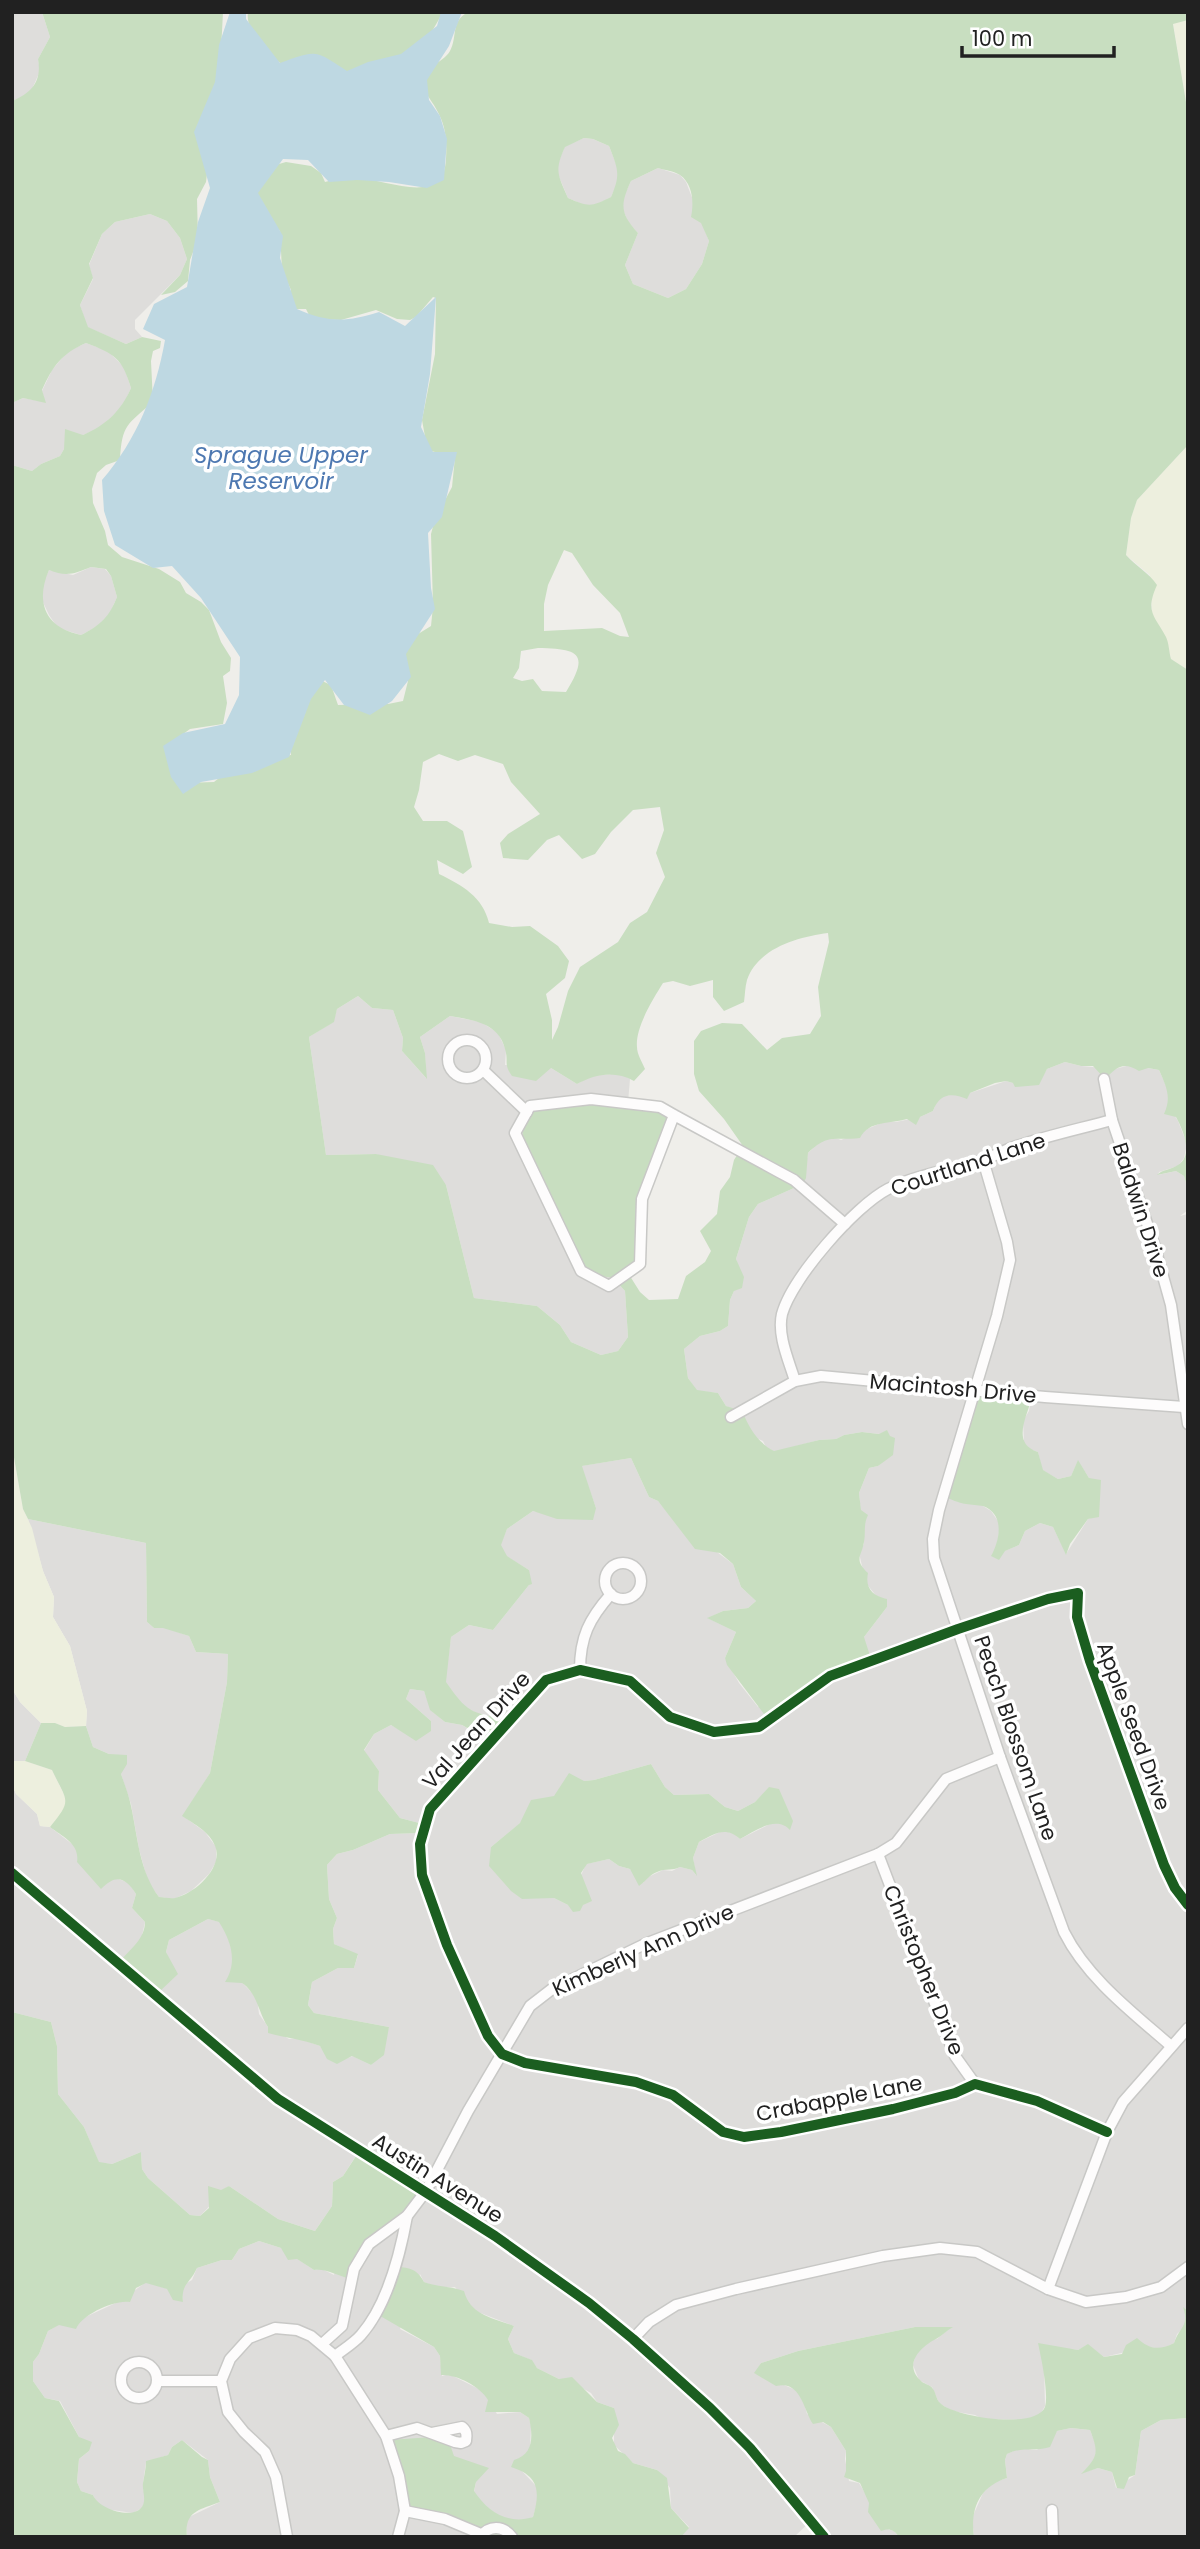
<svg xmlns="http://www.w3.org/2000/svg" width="1200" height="2549" viewBox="0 0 1200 2549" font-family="Poppins,sans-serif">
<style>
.residential{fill:#dedddb;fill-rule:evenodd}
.farmland{fill:#edefde}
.forest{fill:#c8dec0;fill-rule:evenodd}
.water{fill:#bed8e2}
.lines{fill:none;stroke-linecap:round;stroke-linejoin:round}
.minor-casing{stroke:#c8c8c6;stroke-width:13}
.minor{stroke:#fdfcfc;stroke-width:10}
.cycleway-casing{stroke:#fff;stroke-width:15}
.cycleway{stroke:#1b5e20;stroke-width:10}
.labels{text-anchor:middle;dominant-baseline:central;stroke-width:7;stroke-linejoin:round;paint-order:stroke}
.street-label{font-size:21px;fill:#212121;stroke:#fff}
.water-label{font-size:23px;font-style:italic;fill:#4d78b1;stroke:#fff}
</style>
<rect width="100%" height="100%" fill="#efeeea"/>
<g class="residential">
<polygon points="12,12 42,12 50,37 38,59 40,71 32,89 23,97 12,101"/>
<polygon points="584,138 593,139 609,146 619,171 618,182 611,197 594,206 584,205 568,198 557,172 558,163 565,146"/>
<polygon points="658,168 680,175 686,182 709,241 702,264 686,289 668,298 633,284 625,265 638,233 628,222 622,207 623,198 631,181"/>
<polygon points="150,214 167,221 180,238 187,259 180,275 135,320 135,329 142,337 126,344 87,327 80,305 93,279 89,265 102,234 115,222"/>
<polygon points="86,343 108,351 124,367 131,388 123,406 100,428 83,435 64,449 60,456 41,464 32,471 12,465 12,403 23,398 45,402 42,391 52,370 68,351"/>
<polygon points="91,567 105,569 111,576 117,597 109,615 100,625 81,635 58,628 49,615 42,600 42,585 49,570 73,575"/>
<polygon points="358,996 372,1008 393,1010 403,1038 402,1051 426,1078 425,1053 420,1037 450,1016 481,1022 498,1033 506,1050 505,1065 551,1068 577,1084 591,1076 621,1073 630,1079 613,1278 625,1291 628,1337 618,1351 601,1355 571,1342 560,1325 537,1306 474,1298 446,1185 376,1154 326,1155 309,1037 333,1022 337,1009"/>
<path d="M1065,1062L1081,1066L1115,1069L1130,1065L1159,1070L1169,1092L1168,1105L1178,1121L1187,1144L1184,1158L1178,1166L1159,1172L1158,1175L1176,1171L1184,1176L1188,1189V1210L1180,1216L1188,1214V2311L1184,2308L1186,2317L1185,2327L1177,2334L1174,2343L1162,2349L1147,2347L1104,2357L1088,2345L1078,2350L1068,2349L1044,2368L1045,2406L1040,2415L1025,2420L983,2419L975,2415L952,2411L939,2403L932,2387L919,2380L913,2365L916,2353L928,2341L937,2339L951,2327H915L798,2351L761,2363L755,2373L796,2390L804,2402L807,2414L831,2427L846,2451L845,2459L849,2481L859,2483L887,2529L894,2531L899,2537H824L811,2521L794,2537H681L689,2527L671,2508L670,2488L657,2470L633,2463L614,2445V2408L597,2402L591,2393L566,2379H559L537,2368L531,2360L514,2353L508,2339L514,2326L473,2310L455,2287L439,2288L424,2282L420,2274L400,2329L434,2347L440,2356L442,2376L449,2374L483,2391L497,2414L520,2412L529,2418L531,2426L530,2450L525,2457L521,2470L537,2487L539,2496L533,2517L519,2522L499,2516L482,2504L474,2492L476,2482L442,2520L474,2537H187L186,2523L189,2517L220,2502L210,2477L208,2460L182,2440L172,2447L168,2455L146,2462L143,2483L145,2502L142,2508L133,2513L105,2509L97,2503L93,2495L81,2491L77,2482L79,2459L89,2451L79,2437L60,2401L45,2398L33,2381V2362L39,2354L48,2331L58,2325L79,2320L122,2300L146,2282L168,2289L183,2302L182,2290L185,2284L192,2280L197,2268L222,2260H232L239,2249L259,2241L281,2248L314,2270L322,2269L334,2275L359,2151L343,2176L333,2182L332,2206L315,2231L278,2219L229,2186L200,2216L190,2215L148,2178L142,2169L141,2152L112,2164L99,2163L84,2127L58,2094L57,2046L51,2022L12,2012V1785L16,1794L37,1814L40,1826L50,1827L76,1847L101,1888L110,1880L116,1878L129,1883L136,1894L132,1908L145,1922L142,1936L172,1967L166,1952L169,1940L208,1919L220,1922L228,1936L233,1956L232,1972L257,1998L259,2014L268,2027L289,2039L298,2038L320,2046L325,2053L340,2061L353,2056L371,2065L379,2058L389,2027L314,2013L308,2005L312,1982L338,1968H354L358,1955L334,1944L333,1929L337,1918L329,1899L327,1865L337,1854L353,1850L390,1834L419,1833L423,1824L400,1818L378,1790L379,1771L364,1751L374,1734L391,1725L400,1730L431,1721L406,1699L410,1689L424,1691L431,1710L445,1722L462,1725L487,1740L506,1719L477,1714L462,1705L445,1682L451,1637L469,1625L493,1630L529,1585V1570L506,1556L500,1545L507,1529L533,1511L542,1513L596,1508L581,1466L631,1458L649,1497L658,1501L673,1519L733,1564L741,1587L756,1601L748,1608L723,1611L708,1618L736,1632L725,1658L739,1683L758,1707L864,1637L887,1607L886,1599L877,1597L866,1583L859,1553L864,1544L859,1493L869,1468L878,1466L886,1458L880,1434L862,1432L844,1435L836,1439L819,1440L774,1452L766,1447L763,1441L754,1437L735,1410L726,1406L718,1393L697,1391L688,1378L684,1349L700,1336L720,1331L728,1326L730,1300L734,1291L738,1267L736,1259L749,1217L758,1204L803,1184L808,1153L821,1141L833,1137L841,1140L886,1121L896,1122L920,1117L933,1111L937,1101L943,1096L970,1093L1006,1081L1013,1083L1040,1080L1047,1069ZM1032,1396L1029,1411L1023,1421L1024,1442L1029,1449L1038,1452L1042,1470L1058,1479L1071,1476L1078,1461L1089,1478L1094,1517L1088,1519L1066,1554L1053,1527L1040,1523L1025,1531L1019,1545L992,1556L997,1546L1000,1524L991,1511L983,1506ZM651,1764L665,1787L674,1795L709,1794L725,1807L738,1811L755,1802L769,1788L785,1825L774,1822L740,1839L733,1833L722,1831L699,1842L693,1858L696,1875L692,1870L680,1867L672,1871L663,1870L646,1878L643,1883L630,1869L619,1866L609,1859L586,1864L568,1905L554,1898L530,1897L491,1847L554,1796L584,1781L594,1780Z"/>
<polygon points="28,1519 146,1543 147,1622 154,1628 163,1627 189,1636 196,1652 228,1654 227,1682 210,1773 183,1816 205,1832 216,1847 216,1862 209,1874 191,1891 174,1899 159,1897 148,1882 139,1849 131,1804 121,1774 122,1770 109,1754 93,1747 86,1726 87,1711 70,1646 53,1617 54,1597 43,1571"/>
<polygon points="12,1689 20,1702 41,1723 25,1761 12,1761"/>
<polygon points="1188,2418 1188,2537 974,2537 972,2518 983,2493 992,2483 1007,2478 1005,2460 1007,2454 1019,2448 1037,2450 1057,2431 1071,2428 1090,2430 1097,2448 1094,2461 1082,2473 1098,2468 1112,2472 1116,2488 1135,2475 1141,2431 1161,2420"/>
</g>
<g class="farmland">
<polygon points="1188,20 1188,114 1173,23"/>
<polygon points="1188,445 1188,670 1171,659 1166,638 1156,624 1152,613 1150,575 1126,555 1131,518 1137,500"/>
<polygon points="12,1446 23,1509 32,1528 43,1571 54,1597 53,1617 70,1646 87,1711 86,1726 65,1727 55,1723 41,1723 20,1702 12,1689"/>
<polygon points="12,1761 25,1761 52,1770 67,1801 67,1807 50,1827 40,1826 37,1814 16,1794 12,1785"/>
</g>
<g class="forest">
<path d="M42,12H223L220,70L206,182L197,199L198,239L190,260L188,281L175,292L161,295L180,275L187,259L180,238L167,221L150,214L115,222L102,234L89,264L93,278L80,305L88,327L126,344L142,337L161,341L160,348L153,351L151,361L153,402C127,425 122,424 120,460L106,465L97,473L92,489L93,503L105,531L108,545L122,557L159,569L180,582L186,593L201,602L209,610L221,642L231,658L230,671L223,676L227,703L223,724L190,729L175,740L184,783L214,782L224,774L270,758L291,755L289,727C311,716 307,694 322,681L331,685L338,705L388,704L403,701L408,681L403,668L402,644L431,626L433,606L431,534L435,519L452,487L455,457L431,451L426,442L422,420L435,354L436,298L433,297L416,317L410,320L397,319L376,310L341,320L311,319L306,309H289L291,290L282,271L280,231L258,209L256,188L272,166L286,162L311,166L321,173L325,182C336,179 346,177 357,178C387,179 444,208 446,159C448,123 440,113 420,85C424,78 427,71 433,66C439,61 446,58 450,51C458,36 450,22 468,12H1188V20L1173,24L1188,114V445L1137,500L1131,518L1126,555C1136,566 1149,573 1157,585C1145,612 1154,615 1166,637C1169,643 1169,652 1171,659L1188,670V1189L1184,1176L1176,1171L1157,1175C1163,1169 1171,1170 1178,1165C1194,1155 1183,1130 1176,1117L1164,1114C1172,1097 1166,1086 1159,1070L1148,1068L1139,1071C1123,1061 1117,1067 1105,1079L1093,1066H1081L1065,1062L1047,1069L1039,1085L1015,1087L1013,1083L1006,1081L995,1083L970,1093L967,1099C951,1092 939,1094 933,1111L920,1117L916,1125L907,1119C891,1124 869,1120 860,1138C833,1141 829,1133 808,1153L806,1178L803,1184L758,1204L749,1217L736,1259L744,1277L742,1288L734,1291L730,1300L728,1326L720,1331L700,1336L684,1349L688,1378L697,1390L718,1393L726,1406L742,1411C750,1429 757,1442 774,1451L819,1440L836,1439L844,1435L862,1432L879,1434L887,1430L890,1436L895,1438L893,1455L878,1466L869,1468L859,1493L861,1510L868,1515C863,1525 866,1532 864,1542C862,1556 853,1559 868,1573C865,1588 872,1596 887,1599V1607L864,1637L872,1662L819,1684L767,1718L727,1665L725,1658L736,1632L707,1618L723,1611L748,1608L756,1601L741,1587L733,1564L720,1553L695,1549L658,1501L649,1497L631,1458L582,1466L596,1508L593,1520L557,1519L533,1511L507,1529L501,1545L507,1556L529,1570L532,1584L529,1585L493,1630L469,1625L451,1637L446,1682C467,1712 470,1713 507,1719L488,1740L462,1725L445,1722L430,1710L424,1691L410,1689L406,1699L431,1721V1731L416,1741L391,1725L374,1734L364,1750L379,1771L378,1790L400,1818L423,1824L420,1833L390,1834L353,1850L337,1854L327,1865L329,1899L337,1918L333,1929L334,1944L358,1954L354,1968H338L312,1982L308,2005L314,2013L389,2027L384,2055L371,2065L352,2056L337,2064L327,2059L320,2046C302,2039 286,2038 268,2033V2027C258,2012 258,1994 242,1983L225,1982C238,1962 231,1941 219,1922L208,1919L169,1940L166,1952L178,1974L157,1994L120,1961C131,1949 145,1938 145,1922L132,1908L136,1894C125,1877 116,1874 101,1889L77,1862C80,1844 63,1837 50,1827C73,1799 67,1802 52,1770L25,1761L41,1723H55L65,1727L86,1726L93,1747L109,1754L127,1755V1764L121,1774C125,1785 129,1796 131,1806C138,1838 139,1870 159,1897C164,1897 171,1899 175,1898C195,1894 224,1867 215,1846C210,1832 194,1824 182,1816L210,1773L227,1682L228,1654L196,1652L189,1636L163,1628H154L147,1622L146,1543L28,1519L23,1509L12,1446V465L32,471L41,464L60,456L64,449L65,429L83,435C106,425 121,411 131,388C122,358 115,354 86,343C61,354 53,366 42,390L46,403L23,398L12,403V101C32,93 42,81 38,59L50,37ZM584,138L593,139L609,146C618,169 621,174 611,197C591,207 589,207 568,198C558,175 554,171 565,147ZM658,168C664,170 674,171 680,175C693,184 694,203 691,217L701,223L709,241L702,264L686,289L668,298L633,284L625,265L638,233C620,213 620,205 631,181ZM564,550L572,553L593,585L620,613L629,637L620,636L602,628L544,631V604L548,585ZM91,567L106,569L111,576L117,597C109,617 101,625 81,635C45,628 35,602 49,570C66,577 74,574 91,567ZM538,648C579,649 590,653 566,692L542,691L533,679L522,681L513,678L519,668L521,651ZM439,754L458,761L475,755L503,764L511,782L540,814L508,834L500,843L503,858L528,860L547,840L559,835L582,859L595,854L611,832L633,810L660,807L664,830L656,853L665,877L647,912L630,923L618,942L580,967L568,991L558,1027L552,1040V1020L546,994L565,978L569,961L558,946L530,926L512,927L489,923C483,897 462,885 439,874L437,860L463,874L472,867L463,831L447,821H423L414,807L419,790L423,762ZM828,933L829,942L818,987L821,1016L810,1034L782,1038L767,1050L742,1024L722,1023L701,1031L694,1041V1074L699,1091L724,1119L743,1146L734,1160L730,1177L720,1191L717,1214L700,1231L711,1251L705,1262L686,1276L678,1299L649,1300L640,1292L628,1273L643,1256L642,1200L675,1120L644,1107L580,1099L544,1103L526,1115L521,1143L577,1257L589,1274L613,1278L625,1291L628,1337L618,1351L601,1355L571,1342L560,1325L537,1306L474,1298L446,1185L433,1165L376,1154L326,1155L309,1037L334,1022L337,1009L358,996L372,1008L393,1010L403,1038L402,1051L427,1079L425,1053L420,1037L450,1016C473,1020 499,1023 505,1049C509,1062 503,1063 512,1076L536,1081L551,1068L577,1084C595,1074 615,1070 634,1081L645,1069C642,1062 637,1054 637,1047C635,1028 653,999 663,983L673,981L690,986L713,980V997L724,1011L744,1002C745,995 745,987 747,980C758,948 798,937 828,933Z"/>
<path d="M248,12H443L430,35L404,55L357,72L287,67C269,58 245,33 248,12Z"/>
<path d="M974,1389L1032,1396C1028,1416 1010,1443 1038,1452L1043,1470L1058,1479L1071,1476L1078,1460L1089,1478L1101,1480L1099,1517L1088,1519L1070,1544L1066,1555L1053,1527L1040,1523L1025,1531L1019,1545L1005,1551L999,1560L991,1556C1000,1540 1005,1514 983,1506C978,1505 971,1505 966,1504C958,1503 951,1499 944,1497Z"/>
<path d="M651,1764L665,1787L674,1795L709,1794L725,1807L738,1811L755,1802L769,1787L779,1789L793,1821L790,1830C776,1815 755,1831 740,1839C725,1826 715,1834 699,1842L693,1858L697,1876L692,1870L680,1867C672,1871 666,1868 657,1872C649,1875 646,1881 639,1886L630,1869L619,1866L609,1859L587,1864L581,1873L592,1901L583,1905L580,1911L573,1912L568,1905L554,1898L522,1899L511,1891L489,1866L491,1847L520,1823L531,1800L554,1796L569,1773L584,1781L594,1780Z"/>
<path d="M12,2012L51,2022L57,2046L58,2094L84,2127L99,2162L112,2164L141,2152L142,2169L148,2178L190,2215L200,2216L209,2208L208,2186L221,2190L229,2186L278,2219L315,2231L332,2206L333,2182L343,2176L358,2153L425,2189L413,2205L373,2240L351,2279C339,2276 325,2268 314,2270L297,2259L288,2260L281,2248L259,2241L239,2249L232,2260H222L197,2268C190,2284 181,2283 183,2302L173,2300L167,2289L146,2283L136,2288L130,2302C115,2299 81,2315 76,2329L59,2325L48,2331L39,2354L33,2362V2381L45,2398L59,2401L79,2437L92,2442L89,2451L79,2459L77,2482L81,2491L93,2495C99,2510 136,2521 143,2505C146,2498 142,2490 143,2483C144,2476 146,2469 146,2461L168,2455L172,2447L182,2440L202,2457L208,2460L210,2477L220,2502C199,2510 184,2511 187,2537H12Z"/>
<path d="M394,2266C408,2268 417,2268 424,2282C438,2287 450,2286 464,2291C470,2315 493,2318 514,2326L508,2339L514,2353L532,2360L537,2368L559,2379L572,2377L597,2402L614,2408L619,2425L612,2438L618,2451L625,2454L633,2463L657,2470L667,2478L671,2508L689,2528L681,2537H474L442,2520L406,2514L389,2440L447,2436L454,2456L489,2468L476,2482L474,2491C488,2512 508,2525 533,2517C540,2492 540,2476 511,2467L514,2460C534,2454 533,2436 529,2418L520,2412H485L488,2400C480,2386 456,2374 441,2375L440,2356L434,2347L375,2313Z"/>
<path d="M1183,2307L1188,2311V2418L1161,2420L1141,2431L1135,2475L1129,2477L1124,2489L1117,2488L1112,2472L1098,2468L1081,2474C1098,2457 1099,2453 1090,2430L1071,2428L1057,2431L1050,2447C1033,2452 1024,2446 1007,2454L1005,2460L1007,2478C979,2487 970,2509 974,2537H899C894,2529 888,2528 881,2531L868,2512L869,2503L860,2483L844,2477L846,2471V2451L831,2427L823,2422L813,2424C803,2409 801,2380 776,2386L754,2373L761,2363L798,2351L915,2327H953C947,2330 942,2336 936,2339C922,2346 903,2363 920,2380C923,2384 930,2384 933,2389C936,2393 936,2399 940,2403C954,2417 1036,2430 1045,2407C1049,2394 1041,2357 1038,2343L1078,2350L1088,2344L1104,2357L1122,2354L1126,2345L1137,2338C1149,2349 1158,2351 1174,2343C1179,2327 1190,2326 1183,2307Z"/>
</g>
<path class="water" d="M230,12H246V19L280,63C316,50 314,49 347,71L368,62L401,54L437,26L441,12H462L449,46L427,80L429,100L440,116L447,139L444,180L427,188L389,182L357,180L329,182L308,160L283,159L258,193L283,236L280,258L297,309C328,323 347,322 379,312L405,326L436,297L430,374L421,427L433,452H457L442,517L428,533L431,588L435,609L406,654L411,677L392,701L370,715L344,705L325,680L311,699L289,757L252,773L201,782L183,794L171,777L163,746L183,733L225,724L239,695L240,657L201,598L172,566L153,568L115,545L104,511L102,480C137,440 156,391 165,340L143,329L154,304L187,287L198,222L210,188L194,132L215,82L219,45Z"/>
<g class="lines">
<g class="minor-casing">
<g id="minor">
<circle cx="467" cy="1059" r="19"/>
<polyline points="483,1070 527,1112"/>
<polyline points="1104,1079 1112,1120 1154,1244 1171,1305 1188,1424"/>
<polyline points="674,1115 642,1199 640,1264 609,1286 581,1271 515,1133 530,1106 591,1099 660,1107 674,1115 779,1172 794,1180 845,1224"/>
<path d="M983,1160L1007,1242L1010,1260L997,1316L939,1510L933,1539L934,1558L1000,1757L1064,1932C1087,1978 1132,2012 1171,2046"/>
<path d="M795,1381C789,1361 777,1335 782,1314C792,1278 855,1206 888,1189C916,1175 949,1170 980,1161C991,1158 1002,1151 1014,1147C1046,1136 1079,1129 1112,1120"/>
<polyline points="731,1417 795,1381 821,1376 1045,1397 1184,1407"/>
<circle cx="623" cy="1581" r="18"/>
<path d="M580,1670C580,1637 589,1619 611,1594"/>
<polyline points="878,1854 955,2056 975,2084"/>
<polyline points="12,1873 278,2099 495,2236 589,2303 633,2339 710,2408 750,2448 824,2537"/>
<polyline points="1107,2132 1037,2101 975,2084 955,2093 893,2109 781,2132 744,2137 723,2132 673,2095 636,2082 525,2063 502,2054 488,2036 447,1945 422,1875 420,1844 430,1809 546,1680 580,1670 630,1681 670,1717 714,1732 759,1727 830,1676 958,1629 1048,1599 1078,1593 1077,1617 1090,1661 1164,1865 1175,1888 1188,1905"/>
<polyline points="1048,2289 1107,2132 1123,2102 1188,2028"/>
<polyline points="633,2339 649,2322 676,2305 736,2289 883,2256 940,2248 977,2252 1048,2289 1086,2302 1126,2297 1161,2287 1188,2267"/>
<polyline points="322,2344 342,2326 354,2269 369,2244 407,2216 426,2191 468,2111 530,2006 552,1989 645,1944 878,1854 896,1843 946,1779 1000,1757"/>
<path d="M335,2356C344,2349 354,2343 361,2335C388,2304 400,2255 407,2216"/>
<circle cx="139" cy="2380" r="18"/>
<polyline points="158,2381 221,2381"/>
<path d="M386,2436L417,2428L455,2442L461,2443L466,2441C467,2435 467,2431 462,2427L432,2433"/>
<polyline points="1052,2510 1053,2537"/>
<polyline points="405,2511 445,2519 481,2534"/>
<polyline points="287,2537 276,2477 265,2452 244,2432 228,2412 221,2381 230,2359 249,2338 275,2328 297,2330 311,2336 335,2356 386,2436 399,2476 405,2511 398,2537"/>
<path d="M480,2537C489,2525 503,2525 512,2537"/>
</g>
</g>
<use href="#minor" class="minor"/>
<g class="cycleway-casing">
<g id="cycleway">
<polyline points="12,1873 278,2099 495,2236 589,2303 633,2339 710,2408 750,2448 824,2537"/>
<polyline points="1107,2132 1037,2101 975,2084 955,2093 893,2109 781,2132 744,2137 723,2132 673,2095 636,2082 525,2063 502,2054 488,2036 447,1945 422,1875 420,1844 430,1809 546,1680 580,1670 630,1681 670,1717 714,1732 759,1727 830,1676 958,1629 1048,1599 1078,1593 1077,1617 1090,1661 1164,1865 1175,1888 1188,1905"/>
</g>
</g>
<use href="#cycleway" class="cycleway"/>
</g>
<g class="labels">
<g class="street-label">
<text transform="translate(968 1164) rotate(-18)">Courtland Lane</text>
<text transform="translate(1141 1210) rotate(72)">Baldwin Drive</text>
<text transform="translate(953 1388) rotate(5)">Macintosh Drive</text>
<text transform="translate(1134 1726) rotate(70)">Apple Seed Drive</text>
<text transform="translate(476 1730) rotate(-48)">Val Jean Drive</text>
<text transform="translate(1016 1738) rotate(71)">Peach Blossom Lane</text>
<text transform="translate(643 1950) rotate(-24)">Kimberly Ann Drive</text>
<text transform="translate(924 1970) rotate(68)">Christopher Drive</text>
<text transform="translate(839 2098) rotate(-11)">Crabapple Lane</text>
<text transform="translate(438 2178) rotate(32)">Austin Avenue</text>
</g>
<g class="water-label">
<text x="281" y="455">Sprague Upper<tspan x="281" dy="26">Reservoir</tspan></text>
</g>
</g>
<rect width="1200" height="2549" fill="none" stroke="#212121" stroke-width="28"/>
<path d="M962 46v10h152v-10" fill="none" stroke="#212121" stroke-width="3.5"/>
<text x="972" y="46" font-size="21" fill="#212121" stroke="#ffffff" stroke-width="5" paint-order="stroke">100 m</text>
</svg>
